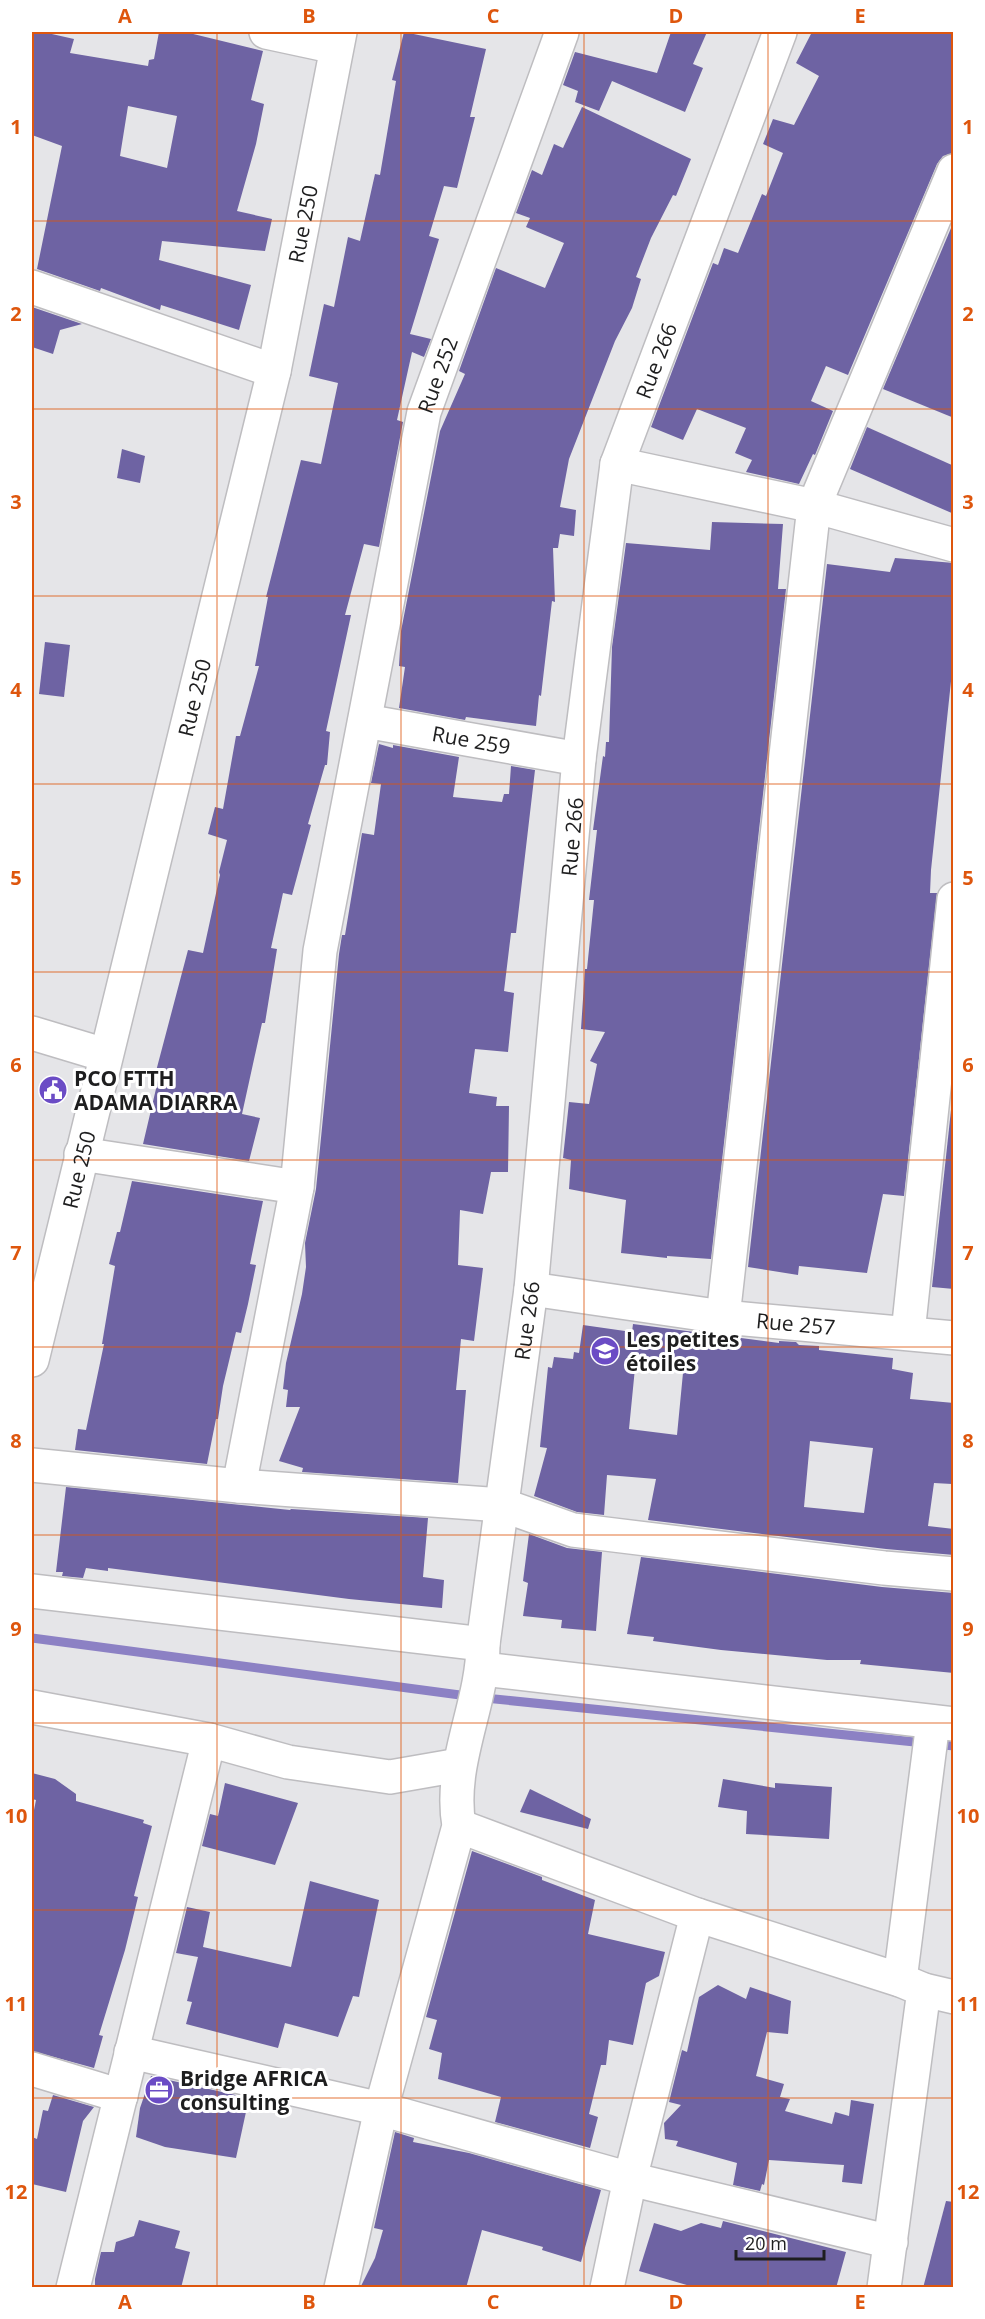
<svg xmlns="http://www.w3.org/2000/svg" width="985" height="2319" viewBox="0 0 985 2319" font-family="'Open Sans',sans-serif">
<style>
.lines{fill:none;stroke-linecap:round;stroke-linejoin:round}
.stream{stroke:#8c81c4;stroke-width:9}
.building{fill:#6e63a3;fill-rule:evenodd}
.minor-casing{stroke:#bebdc0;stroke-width:36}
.minor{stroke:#fff;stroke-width:33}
.grid{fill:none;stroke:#de560d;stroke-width:1.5;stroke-opacity:0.55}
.labels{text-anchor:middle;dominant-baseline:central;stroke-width:6;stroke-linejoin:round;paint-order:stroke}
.street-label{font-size:21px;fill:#1e1e1f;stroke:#fff}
.poi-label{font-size:21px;font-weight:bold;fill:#1e1e1f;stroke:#fff;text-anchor:start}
.neatline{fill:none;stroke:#de560d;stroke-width:2}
.grid-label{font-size:20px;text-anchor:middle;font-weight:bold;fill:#de560d}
</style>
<rect width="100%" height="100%" fill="#e5e5e8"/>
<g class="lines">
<polyline class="stream" points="32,1638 475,1697 954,1746"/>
</g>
<g class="building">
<path d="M32,32H43L74,39L70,53L148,66L149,60L154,59L159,32H185L263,51L251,100L264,104L256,144L237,211L272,219L265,251L162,241L159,260L251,285L239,330L161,305L160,310L101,288L100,291L37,269L62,146L32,135ZM128,106L177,116L167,168L120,156Z"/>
<polygon points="404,32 486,49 470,117 475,117 457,188 444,186 429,236 439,239 410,334 431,339 424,357 412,352 397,420 403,422 379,547 364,544 345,615 351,615 326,731 330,732 327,765 325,765 308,824 311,825 292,895 283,893 271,948 277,949 265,1023 262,1023 242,1114 260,1118 249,1161 143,1144 159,1076 155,1075 188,950 203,953 220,875 219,872 227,840 208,834 215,807 223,809 236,736 240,736 259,666 255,666 268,597 266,597 301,460 321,464 338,383 309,376 324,304 334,307 348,237 360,241 375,174 380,175 396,81 392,80"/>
<polygon points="671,32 707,32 693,64 703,68 685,112 612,81 599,111 575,102 578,91 563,85 575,52 657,73"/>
<polygon points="812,32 954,32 954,153 943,156 937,164 848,375 826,366 811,401 833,411 815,455 813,454 799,484 746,472 752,460 735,453 746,428 697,409 683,440 651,427 713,263 718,265 724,248 738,253 762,194 766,196 783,153 763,144 773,119 794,125 819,76 796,63"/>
<polygon points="582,107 691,159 676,196 673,195 651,238 636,277 641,279 632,308 615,341 569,459 560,507 576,510 574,536 560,534 558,548 553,548 555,602 552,601 541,696 539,695 536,726 466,717 465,720 399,708 405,667 399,666 401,631 440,431 465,374 459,371 496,268 545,288 564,243 526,227 530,218 516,213 532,170 542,175 554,144 563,148"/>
<polygon points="954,221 954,418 883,389"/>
<polygon points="32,307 82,324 60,330 53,354 32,347"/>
<polygon points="867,427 954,466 954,514 850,469"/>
<polygon points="122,449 145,456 140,483 117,478"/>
<polygon points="712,522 783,524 778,589 786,589 711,1259 667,1256 667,1258 621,1253 626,1200 569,1189 571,1160 563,1158 569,1102 589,1104 597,1064 590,1061 605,1032 581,1029 585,969 587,969 594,900 589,900 597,830 593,830 603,756 605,757 606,742 609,742 612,647 626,543 710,550"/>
<polygon points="895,558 954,563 954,653 931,870 930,893 937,893 904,1196 883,1194 867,1273 799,1266 798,1275 748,1267 827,564 890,572"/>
<polygon points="45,642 70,645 64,697 39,694"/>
<polygon points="379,744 393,748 393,745 459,757 453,797 502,802 504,794 509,794 511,766 535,770 516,933 511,933 504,991 514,993 508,1052 475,1049 469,1093 497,1097 496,1106 509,1106 508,1172 491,1172 483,1214 460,1210 458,1265 483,1268 474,1341 461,1339 456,1390 466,1390 458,1483 302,1472 303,1468 279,1461 300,1407 286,1407 288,1390 283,1389 286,1363 302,1294 306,1267 305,1243 316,1189 339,954 342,935 345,935 362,833 374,835 381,784 371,783"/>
<polygon points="954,1082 954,1289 932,1287"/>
<polygon points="132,1181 263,1201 250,1264 256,1265 248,1304 241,1333 236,1332 223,1386 218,1419 216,1419 207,1464 75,1450 78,1429 86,1430 104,1344 102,1344 115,1266 109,1264 117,1232 120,1232"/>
<path d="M633,1324L779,1343V1341L796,1342L799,1345L819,1346V1350L893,1358L892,1369L913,1373L910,1399L954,1403L952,1484L934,1483L928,1526L954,1529V1555L886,1549L648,1520L656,1479L607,1475L604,1515L577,1512L534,1496L547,1448L540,1447L548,1367L552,1368L554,1357L573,1359L574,1352L579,1353L583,1325L632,1332ZM635,1368L683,1373L677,1435L629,1429ZM810,1441L873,1448L864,1513L804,1507Z"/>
<polygon points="66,1487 290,1510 291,1509 428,1518 423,1577 444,1580 442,1608 349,1599 108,1568 108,1571 86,1568 83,1578 62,1576 63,1572 56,1572"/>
<polygon points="529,1534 567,1548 602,1552 596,1631 561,1628 562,1620 523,1616 528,1583 523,1581"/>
<polygon points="641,1557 882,1587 954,1593 954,1673 860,1664 861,1660 827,1660 721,1650 653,1641 654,1637 627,1634"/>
<polygon points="32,1773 55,1779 76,1794 76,1801 144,1820 143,1823 152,1826 134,1896 138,1897 125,1950 99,2035 103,2036 94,2068 32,2051 32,1820 36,1800 32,1799"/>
<polygon points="723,1779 775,1788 775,1783 832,1787 829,1839 746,1834 747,1811 718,1807"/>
<polygon points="225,1783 298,1803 275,1865 202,1846 210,1814 218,1816"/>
<polygon points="530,1789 591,1819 588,1829 520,1812"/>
<polygon points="472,1851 542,1877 542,1880 595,1900 588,1934 665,1952 659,1976 646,1983 633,2045 609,2040 606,2065 601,2065 589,2114 598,2117 590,2148 495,2122 501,2097 438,2079 442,2053 429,2049 437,2020 426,2017"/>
<polygon points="310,1881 379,1900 359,1997 353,1996 338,2037 285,2023 278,2048 186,2024 192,2002 187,2001 198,1957 176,1953 187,1907 210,1912 203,1947 291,1967"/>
<polygon points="718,1985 746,1999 750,1987 791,2001 788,2034 767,2032 756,2076 784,2084 780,2097 790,2099 785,2111 832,2124 835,2112 849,2116 851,2100 874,2104 862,2184 842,2182 844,2165 769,2160 764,2185 762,2184 760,2191 733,2185 737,2163 676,2146 678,2141 665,2139 664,2123 681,2105 669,2102 682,2050 687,2052 699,1997"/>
<polygon points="151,2076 249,2098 236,2158 165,2147 136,2137 140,2108"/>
<polygon points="53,2095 94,2107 83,2121 66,2192 32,2184 32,2137 37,2139 43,2110 48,2111"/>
<polygon points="395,2132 414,2138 413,2142 469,2153 601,2190 581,2262 542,2250 543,2247 482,2230 466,2288 360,2288 375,2258 383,2230 374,2228"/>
<polygon points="946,2201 954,2202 954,2288 923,2288"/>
<polygon points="139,2220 180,2231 175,2248 190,2252 181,2288 95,2288 95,2279 101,2252 114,2252 116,2242 134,2236"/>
<polygon points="723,2221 846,2252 836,2288 697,2288 639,2271 654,2223 681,2231 701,2223 721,2228"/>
</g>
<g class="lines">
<g class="minor-casing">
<g id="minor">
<polyline points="266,32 336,47"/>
<polyline points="32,287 274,371"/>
<polyline points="617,464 814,506 954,545"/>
<path id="s1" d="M365,721L579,759"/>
<polyline points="32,1033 105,1055"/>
<polyline points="81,1154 297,1187"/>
<path id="s2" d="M531,1289L723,1317L954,1338"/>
<polyline points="723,1317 814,506 954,171"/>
<polyline points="908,1333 954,899"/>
<path id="s3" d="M32,1360L274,371L340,32"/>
<polyline points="32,1465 239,1486 502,1505 573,1530 884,1568 954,1574"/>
<path id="s4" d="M239,1486L297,1187L320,951L424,412L562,32"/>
<polyline points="32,1591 483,1644"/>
<polyline points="483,1669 954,1724"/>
<polyline points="32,1707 209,1740 288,1762 390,1777 459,1765"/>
<polyline points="459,1826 697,1915 900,1980 924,1990 954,1997"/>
<polyline points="900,1980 933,1722"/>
<polyline points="131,2052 381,2109 630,2179 891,2242"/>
<polyline points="32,2069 121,2096"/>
<polyline points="73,2288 209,1740"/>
<path id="s5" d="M341,2288L381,2109L459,1826C448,1763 483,1705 483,1644L531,1289L579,759L617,464L780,32"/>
<polyline points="607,2288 630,2179 697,1915"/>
<polyline points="884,2288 924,1990"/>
</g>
</g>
<use href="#minor" class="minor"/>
</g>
<path class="grid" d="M217,32V2288M401,32V2288M584,32V2288M768,32V2288M32,221H954M32,409H954M32,596H954M32,784H954M32,972H954M32,1160H954M32,1347H954M32,1535H954M32,1723H954M32,1910H954M32,2098H954"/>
<defs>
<g id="civic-disc" transform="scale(1.5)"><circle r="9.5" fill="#6b4cc5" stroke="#fff"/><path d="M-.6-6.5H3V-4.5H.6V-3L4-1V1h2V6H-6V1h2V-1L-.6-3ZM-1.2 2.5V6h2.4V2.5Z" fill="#fff"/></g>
<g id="school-disc" transform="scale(1.5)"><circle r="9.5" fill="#6b4cc5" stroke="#fff"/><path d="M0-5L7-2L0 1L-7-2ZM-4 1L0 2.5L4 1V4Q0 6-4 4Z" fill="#fff"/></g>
<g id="office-disc" transform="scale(1.5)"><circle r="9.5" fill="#6b4cc5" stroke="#fff"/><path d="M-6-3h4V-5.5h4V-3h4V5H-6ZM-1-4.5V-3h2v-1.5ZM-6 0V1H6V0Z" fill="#fff"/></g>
</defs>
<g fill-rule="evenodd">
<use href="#civic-disc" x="53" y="1090"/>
<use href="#school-disc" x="605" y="1351"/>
<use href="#office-disc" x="159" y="2090"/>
</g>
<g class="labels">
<g class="street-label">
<text stroke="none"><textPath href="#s3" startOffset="1168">Rue 250</textPath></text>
<text stroke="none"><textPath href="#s5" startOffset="1960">Rue 266</textPath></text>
<text stroke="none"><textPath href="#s4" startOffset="1130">Rue 252</textPath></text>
<text stroke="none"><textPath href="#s3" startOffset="682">Rue 250</textPath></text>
<text stroke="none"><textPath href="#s1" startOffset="108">Rue 259</textPath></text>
<text stroke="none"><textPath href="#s5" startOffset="1474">Rue 266</textPath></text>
<text stroke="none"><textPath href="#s3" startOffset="196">Rue 250</textPath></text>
<text stroke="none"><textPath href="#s5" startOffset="988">Rue 266</textPath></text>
<text stroke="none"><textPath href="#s2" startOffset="267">Rue 257</textPath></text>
</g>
<g class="poi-label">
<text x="74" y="1078">PCO FTTH<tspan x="74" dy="24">ADAMA DIARRA</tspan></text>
<text x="626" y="1339">Les petites<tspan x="626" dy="24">étoiles</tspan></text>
<text x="180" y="2078">Bridge AFRICA<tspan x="180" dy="24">consulting</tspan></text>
</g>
</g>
<rect width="985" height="2319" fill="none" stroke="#ffffff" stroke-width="66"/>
<path d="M736 2250v9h88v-9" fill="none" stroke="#1e1e1f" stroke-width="3"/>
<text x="745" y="2250" font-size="18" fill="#1e1e1f" stroke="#ffffff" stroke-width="4.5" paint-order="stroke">20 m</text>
<rect x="33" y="33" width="919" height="2253" class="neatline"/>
<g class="grid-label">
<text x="125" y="23">A</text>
<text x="309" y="23">B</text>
<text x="493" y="23">C</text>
<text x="676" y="23">D</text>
<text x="860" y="23">E</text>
<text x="16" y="134">1</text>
<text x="968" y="134">1</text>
<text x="16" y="321">2</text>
<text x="968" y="321">2</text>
<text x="16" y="509">3</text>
<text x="968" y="509">3</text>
<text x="16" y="697">4</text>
<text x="968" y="697">4</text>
<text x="16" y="885">5</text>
<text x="968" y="885">5</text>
<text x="16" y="1072">6</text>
<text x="968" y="1072">6</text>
<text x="16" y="1260">7</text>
<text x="968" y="1260">7</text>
<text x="16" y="1448">8</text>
<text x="968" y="1448">8</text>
<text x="16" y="1636">9</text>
<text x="968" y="1636">9</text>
<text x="16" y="1823">10</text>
<text x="968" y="1823">10</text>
<text x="16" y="2011">11</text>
<text x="968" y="2011">11</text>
<text x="16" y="2199">12</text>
<text x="968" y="2199">12</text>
<text x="125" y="2309">A</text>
<text x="309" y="2309">B</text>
<text x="493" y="2309">C</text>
<text x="676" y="2309">D</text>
<text x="860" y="2309">E</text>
</g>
</svg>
